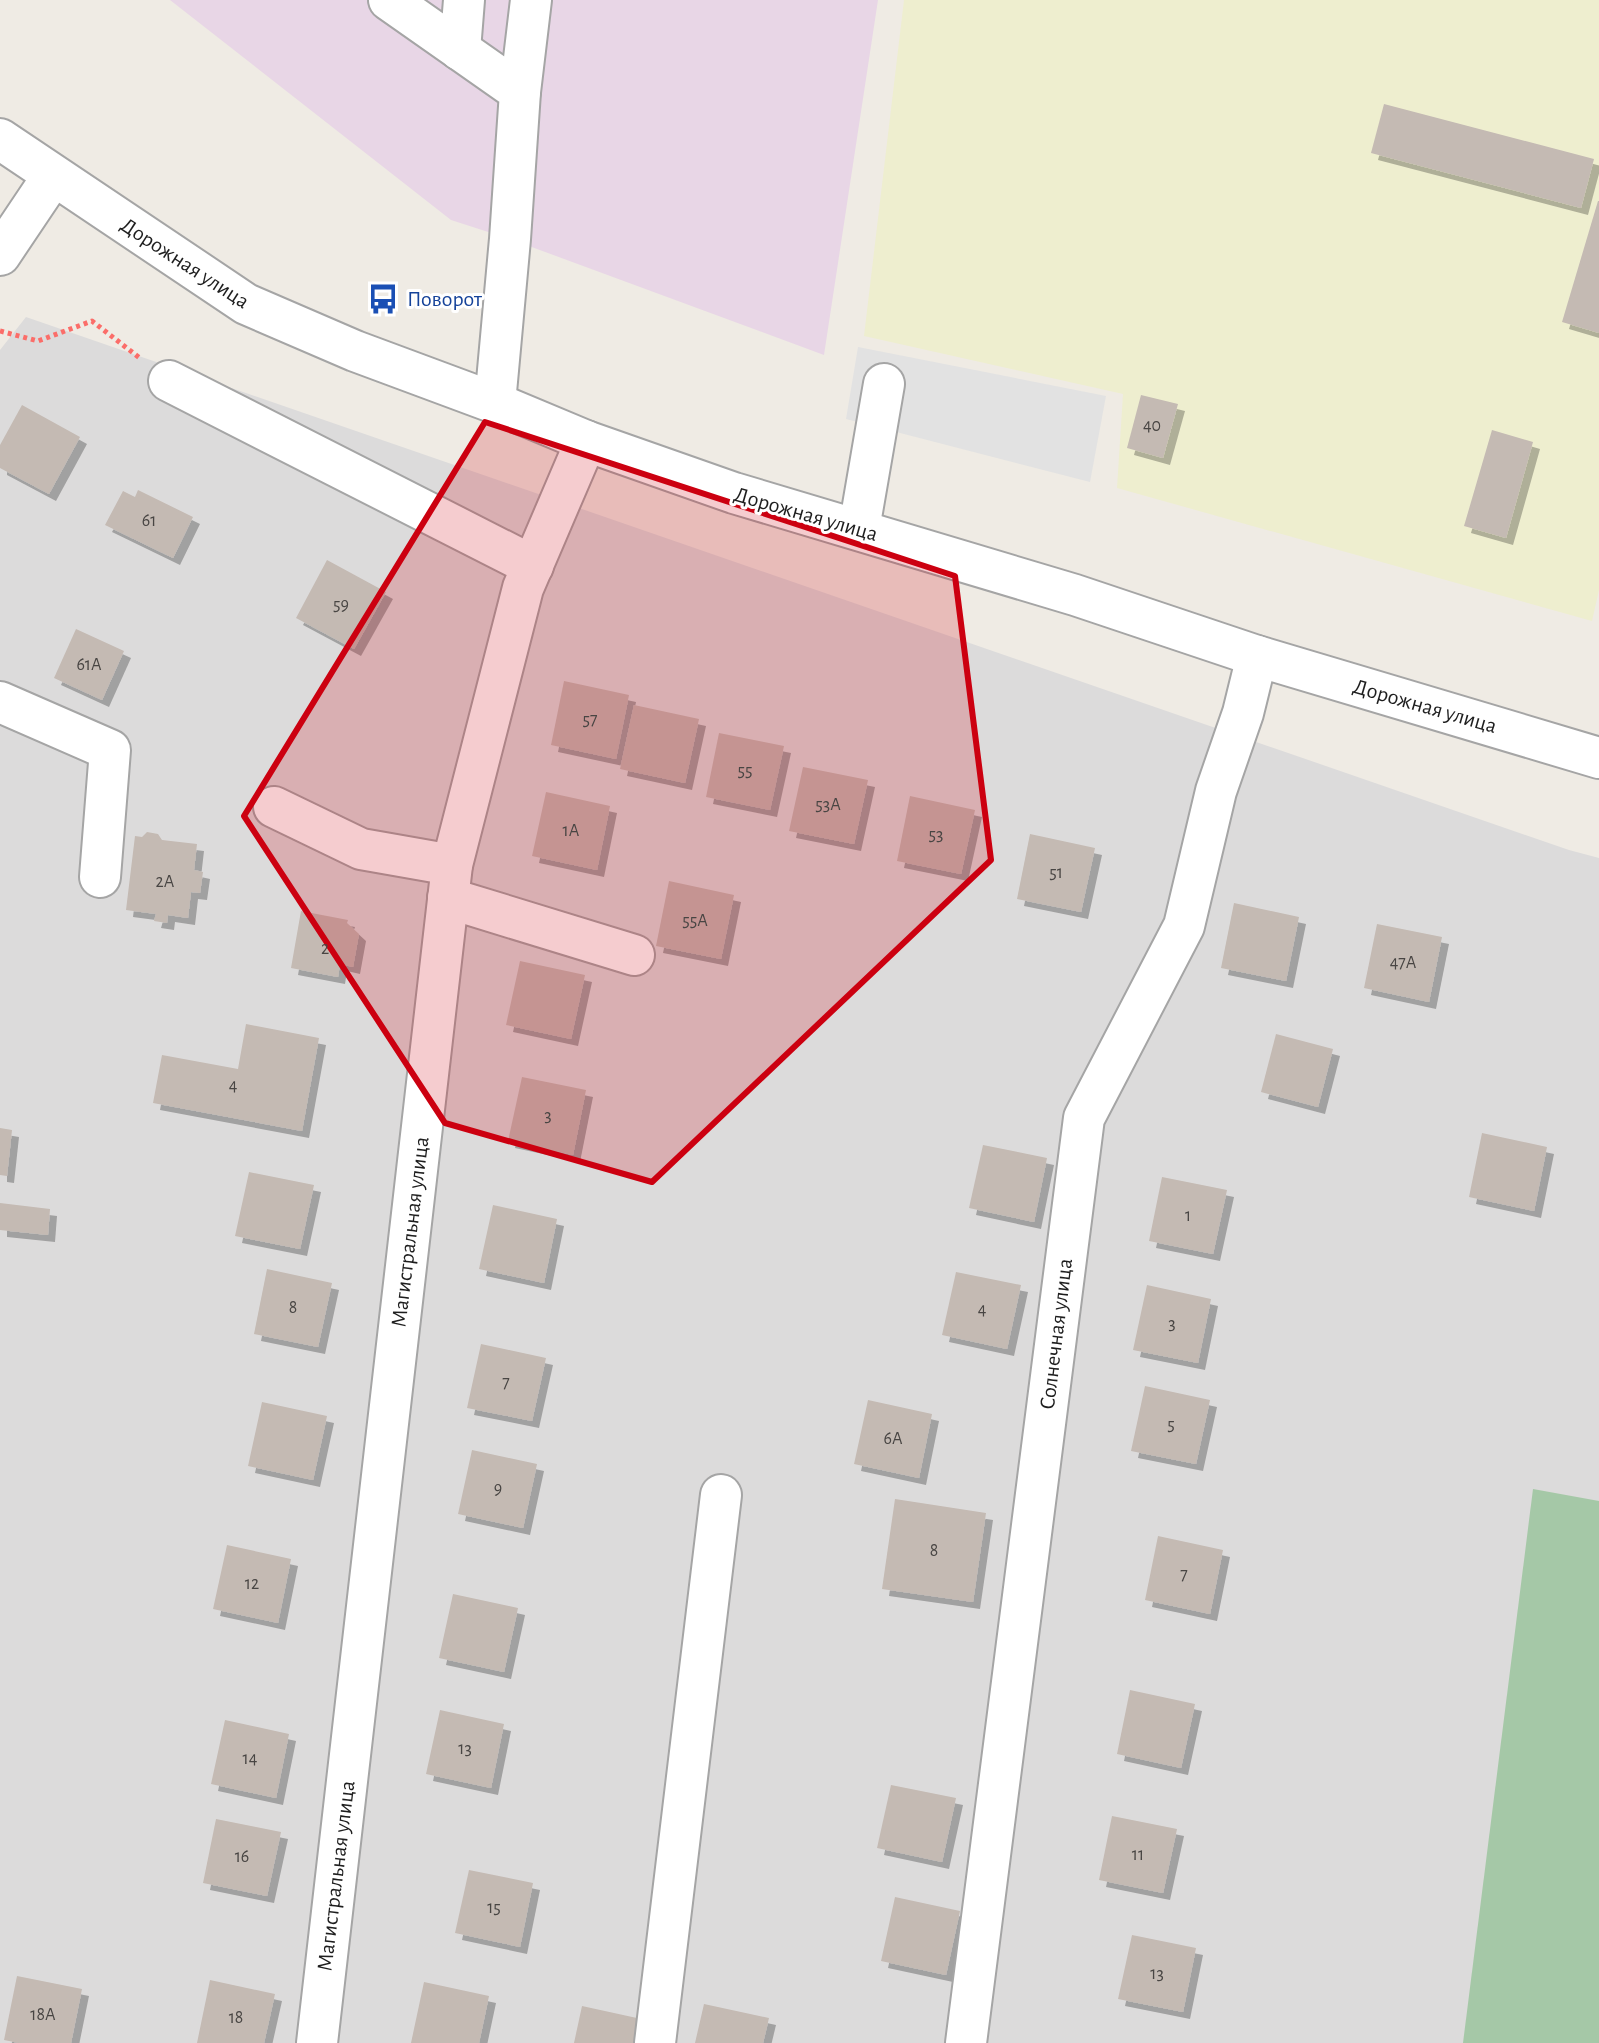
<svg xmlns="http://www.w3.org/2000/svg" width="1599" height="2043" viewBox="0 0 1599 2043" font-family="'Alegreya Sans',sans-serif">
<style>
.residential{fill:#dcdbdb}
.industrial{fill:#e8d6e6}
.farmland{fill:#eeeecf}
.cemetery{fill:#a5c8a7}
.parking{fill:#e2e2e2}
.building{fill:#c4bab3;filter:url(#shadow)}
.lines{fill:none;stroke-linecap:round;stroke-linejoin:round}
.minor-casing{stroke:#a5a5a5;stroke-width:44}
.path{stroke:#fb6d69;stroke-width:5;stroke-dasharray:4 4;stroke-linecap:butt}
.minor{stroke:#fff;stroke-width:40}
.marked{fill:#cc0010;fill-opacity:0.2;stroke:#cc0010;stroke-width:6;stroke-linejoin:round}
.labels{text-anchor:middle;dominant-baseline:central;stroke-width:6;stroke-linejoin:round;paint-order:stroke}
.number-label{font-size:18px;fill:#484543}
.street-label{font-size:22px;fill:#1e1e1e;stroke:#fff}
.transit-label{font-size:22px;fill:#164399;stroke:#fff;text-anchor:start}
</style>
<defs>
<filter id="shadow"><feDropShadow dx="7" dy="7" stdDeviation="0" flood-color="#0004"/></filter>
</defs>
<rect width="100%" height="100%" fill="#efebe4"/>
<polygon class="residential" points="26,317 1569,850 1599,858 1599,2043 0,2043 0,350"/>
<polygon class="industrial" points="170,0 878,0 824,355 510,239 451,220"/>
<polygon class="farmland" points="904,0 1599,0 1599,590 1592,621 1117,488 1123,394 864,336"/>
<polygon class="cemetery" points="1533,1489 1599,1501 1599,2043 1463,2043"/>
<polygon class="parking" points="858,347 1106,396 1090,482 846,419"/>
<g class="building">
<polygon points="1384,104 1594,159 1581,208 1371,153"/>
<polygon points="1598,201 1599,201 1599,333 1562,322"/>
<polygon points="1141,395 1178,404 1163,458 1127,448"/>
<polygon points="22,405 80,437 49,494 0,468 0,445"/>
<polygon points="1492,430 1533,442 1506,538 1464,526"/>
<polygon points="138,490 193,517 173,558 105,525 123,491 135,497"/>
<polygon points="327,560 386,592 354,649 296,618"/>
<polygon points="76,629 124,651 102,700 54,678"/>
<polygon points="564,681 629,695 616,759 551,745"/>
<polygon points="634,705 699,719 685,783 620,769"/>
<polygon points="719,733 784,746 770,810 706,797"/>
<polygon points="803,767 868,780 854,844 789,831"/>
<polygon points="546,792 610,806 597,870 532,856"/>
<polygon points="910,796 975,810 961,874 897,861"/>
<polygon points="147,832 158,834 162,840 197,844 194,870 203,872 200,893 191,892 188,918 168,915 167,923 154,921 156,914 126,910 135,836 142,837"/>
<polygon points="1030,834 1095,848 1081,912 1017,899"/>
<polygon points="669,881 734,895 721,959 656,946"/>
<polygon points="1234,903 1299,917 1286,981 1221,968"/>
<polygon points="301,911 348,920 347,923 359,934 353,967 340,964 338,977 291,968"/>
<polygon points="1377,924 1442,937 1429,1002 1364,988"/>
<polygon points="520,961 585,975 571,1039 506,1025"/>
<polygon points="246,1024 319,1038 302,1131 153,1103 162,1055 238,1069"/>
<polygon points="1276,1034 1333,1049 1318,1107 1261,1092"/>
<polygon points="522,1077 586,1090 573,1155 508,1141"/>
<polygon points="0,1128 12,1130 7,1176 0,1175"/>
<polygon points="1482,1133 1547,1147 1534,1211 1469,1197"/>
<polygon points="983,1145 1047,1158 1034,1222 969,1208"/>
<polygon points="249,1172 314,1185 300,1249 235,1236"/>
<polygon points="1162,1177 1227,1190 1213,1254 1149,1241"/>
<polygon points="0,1203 50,1209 48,1235 0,1230"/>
<polygon points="493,1205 557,1219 544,1283 479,1269"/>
<polygon points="267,1269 332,1283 318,1347 254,1334"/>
<polygon points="956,1272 1021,1285 1007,1349 942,1335"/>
<polygon points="1147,1285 1211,1299 1198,1363 1133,1350"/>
<polygon points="481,1344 546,1358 532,1421 467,1408"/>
<polygon points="1145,1386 1210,1400 1196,1464 1131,1451"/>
<polygon points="868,1400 932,1414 919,1478 854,1464"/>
<polygon points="262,1402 327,1416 313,1480 248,1466"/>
<polygon points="472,1450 537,1464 523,1528 458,1514"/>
<polygon points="895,1499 986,1513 973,1602 882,1589"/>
<polygon points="1158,1536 1223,1550 1210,1614 1145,1600"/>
<polygon points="227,1545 291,1559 278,1623 213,1609"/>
<polygon points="453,1594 518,1608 504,1672 439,1658"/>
<polygon points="1130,1690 1195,1704 1181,1768 1117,1754"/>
<polygon points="440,1710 504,1724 491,1788 426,1774"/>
<polygon points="225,1720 289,1734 276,1798 211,1784"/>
<polygon points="891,1785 956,1798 942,1862 877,1848"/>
<polygon points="1112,1816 1177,1829 1163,1893 1099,1880"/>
<polygon points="216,1819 281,1832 267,1896 203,1883"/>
<polygon points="469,1870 533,1883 520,1947 455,1933"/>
<polygon points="895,1897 960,1911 946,1975 881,1961"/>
<polygon points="1132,1935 1196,1948 1183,2012 1118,1999"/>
<polygon points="17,1976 82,1989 71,2043 19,2043 4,2040"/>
<polygon points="210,1980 275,1994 264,2043 197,2043"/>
<polygon points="424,1982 489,1996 479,2043 411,2043"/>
<polygon points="704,2004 769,2018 763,2043 695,2043"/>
<polygon points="582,2006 646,2020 641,2043 574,2043"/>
</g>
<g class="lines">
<g class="minor-casing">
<g id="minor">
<polyline points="389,0 520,92 510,239 495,403"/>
<polyline points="460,50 464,0"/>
<polyline points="520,92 531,0"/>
<polyline points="0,139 246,304 355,351 495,403 586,441 734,493 1075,595 1257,656 1599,758"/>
<polyline points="0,255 53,176"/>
<polyline points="169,381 533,566"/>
<polyline points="859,529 884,384"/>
<polyline points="0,702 110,750 100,877"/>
<polyline points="274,807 361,849 452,865"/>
<polyline points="448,898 634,955"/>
<polyline points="317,2043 452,865 523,588 586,441"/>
<polyline points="655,2043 721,1495"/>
<polyline points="966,2043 1084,1118 1184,926 1216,791 1243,713 1257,656"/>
</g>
</g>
<polyline class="path" points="0,331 38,341 92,321 141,359"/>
<use href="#minor" class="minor"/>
</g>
<path class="marked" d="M485,422L955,576L991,860L652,1182L445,1123L244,816Z"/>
<defs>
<g id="bus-bare" transform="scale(2.4)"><path d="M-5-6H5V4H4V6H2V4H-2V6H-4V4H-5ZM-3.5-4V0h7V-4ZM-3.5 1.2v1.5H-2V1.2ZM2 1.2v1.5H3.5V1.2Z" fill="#1a4fb4" stroke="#fff" stroke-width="2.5" paint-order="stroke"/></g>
</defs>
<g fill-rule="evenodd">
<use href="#bus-bare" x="383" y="299"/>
</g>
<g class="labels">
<g class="number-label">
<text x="1152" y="426">40</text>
<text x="149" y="521">61</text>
<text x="341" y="605">59</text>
<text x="89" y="665">61А</text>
<text x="590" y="720">57</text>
<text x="745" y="771">55</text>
<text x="828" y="805">53А</text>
<text x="571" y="831">1А</text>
<text x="936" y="835">53</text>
<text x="1056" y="873">51</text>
<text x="165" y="882">2А</text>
<text x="695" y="921">55А</text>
<text x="325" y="949">2</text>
<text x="1403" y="963">47А</text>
<text x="233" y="1086">4</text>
<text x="548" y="1116">3</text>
<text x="1188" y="1216">1</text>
<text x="293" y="1308">8</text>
<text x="982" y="1310">4</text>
<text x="1172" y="1324">3</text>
<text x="506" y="1383">7</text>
<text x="1171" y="1425">5</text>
<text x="893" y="1439">6А</text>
<text x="498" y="1489">9</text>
<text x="934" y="1551">8</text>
<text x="1184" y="1575">7</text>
<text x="252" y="1584">12</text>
<text x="465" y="1749">13</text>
<text x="250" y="1759">14</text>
<text x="1138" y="1855">11</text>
<text x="242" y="1857">16</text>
<text x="494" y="1908">15</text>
<text x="1157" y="1974">13</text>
<text x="43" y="2015">18А</text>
<text x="236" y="2018">18</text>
</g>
<g class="street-label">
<text transform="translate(185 263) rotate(33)">Дорожная улица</text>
<text transform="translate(806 514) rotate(16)">Дорожная улица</text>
<text transform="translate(1425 706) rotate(16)">Дорожная улица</text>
<text transform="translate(410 1232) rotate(-83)">Магистральная улица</text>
<text transform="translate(1056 1334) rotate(-83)">Солнечная улица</text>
<text transform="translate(336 1876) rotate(-83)">Магистральная улица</text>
</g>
<g class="transit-label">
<text x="407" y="299">Поворот</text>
</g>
</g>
</svg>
